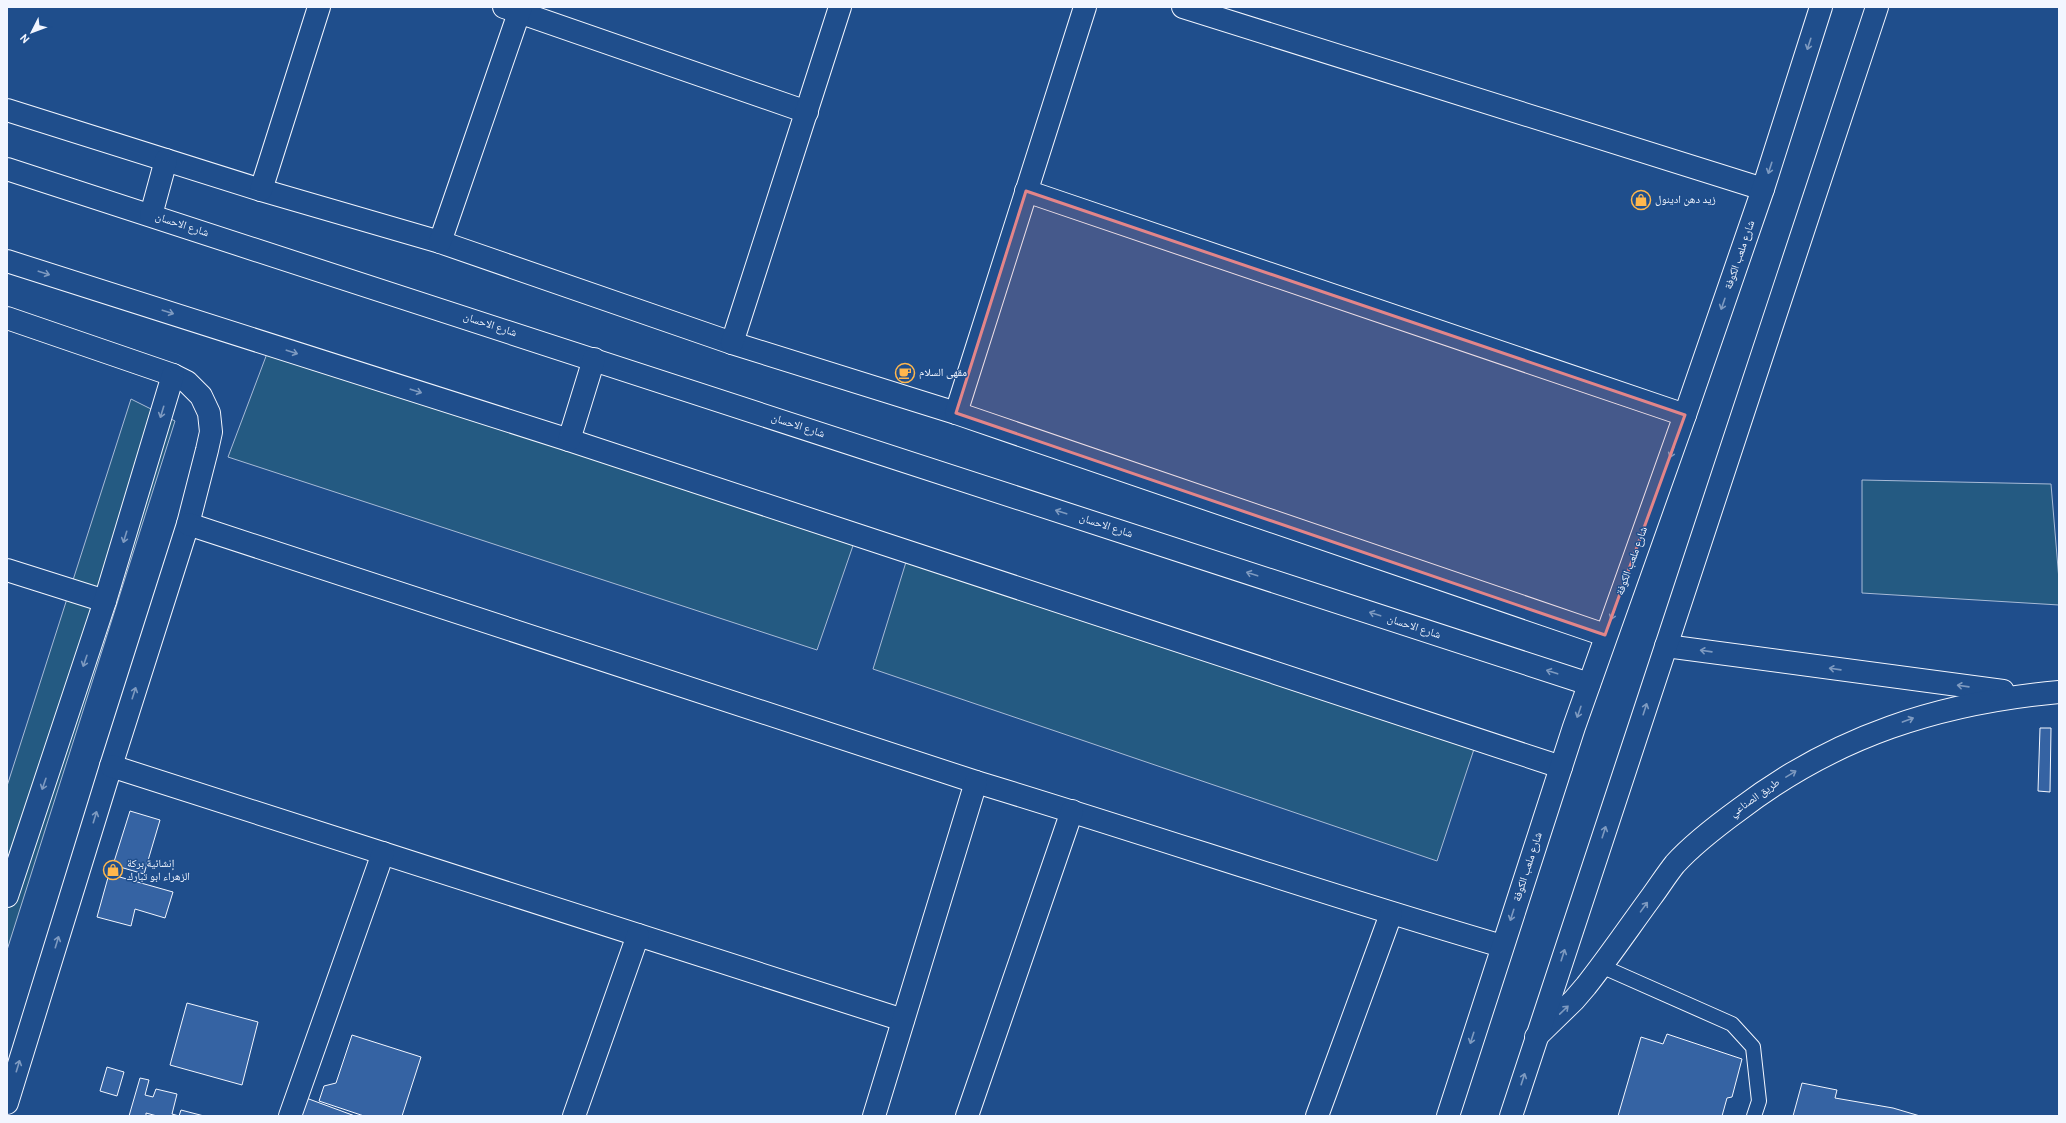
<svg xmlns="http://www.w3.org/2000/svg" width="2066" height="1123" viewBox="0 0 2066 1123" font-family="Overpass,'Noto Naskh Arabic',sans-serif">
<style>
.green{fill:#245a82;stroke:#a8bbd7}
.building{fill:#3563a3;stroke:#f2f6ff}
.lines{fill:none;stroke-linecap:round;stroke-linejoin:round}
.lane-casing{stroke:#f2f6ff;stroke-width:16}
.street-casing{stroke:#f2f6ff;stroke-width:24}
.secondary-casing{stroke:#f2f6ff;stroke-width:24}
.primary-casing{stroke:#f2f6ff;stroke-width:24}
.lane{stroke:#1f4e8c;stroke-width:14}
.street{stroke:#1f4e8c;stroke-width:22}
.secondary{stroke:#1f4e8c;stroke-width:22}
.primary{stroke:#1f4e8c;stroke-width:22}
.oneway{stroke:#7e9ac0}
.marked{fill:#e38589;fill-opacity:0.2;stroke:#e38589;stroke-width:3;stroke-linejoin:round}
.labels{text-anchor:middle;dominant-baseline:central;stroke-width:3;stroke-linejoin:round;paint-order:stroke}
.poi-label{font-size:11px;fill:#f2f6ff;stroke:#1f4e8c;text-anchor:start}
.street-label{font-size:11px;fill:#f2f6ff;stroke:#1f4e8c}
</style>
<rect width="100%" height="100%" fill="#1f4e8c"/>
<g class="green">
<polygon points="271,343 857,534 817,650 228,457"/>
<polygon points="131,399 175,421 7,950 7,786"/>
<polygon points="1862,480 2051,484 2059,580 2059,605 1862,593"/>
<polygon points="910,549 1480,731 1437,861 873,669"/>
</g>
<g class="building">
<polygon points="2040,728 2051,728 2050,792 2038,791"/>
<polygon points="130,811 160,820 144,874 113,865"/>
<polygon points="109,874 173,892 165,918 135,909 131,926 97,917"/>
<polygon points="187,1003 258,1022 242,1085 170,1065"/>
<polygon points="1667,1034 1742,1059 1732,1097 1727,1098 1722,1116 1618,1116 1641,1037 1663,1044"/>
<polygon points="352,1035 421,1057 402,1116 364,1116 319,1101 324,1086 336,1083"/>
<polygon points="107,1067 124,1072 117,1096 100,1091"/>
<polygon points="140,1078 149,1080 145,1095 153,1097 156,1089 177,1094 172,1114 179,1116 181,1110 204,1116 157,1116 146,1113 146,1116 129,1116"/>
<polygon points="1802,1083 1837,1090 1835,1098 1893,1108 1920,1116 1793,1116"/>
<polygon points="298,1095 355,1116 293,1116"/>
</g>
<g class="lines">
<g class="lane-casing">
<polyline id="lane" points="1601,966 1732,1024 1753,1047 1759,1101 1754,1116"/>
</g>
<g class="street-casing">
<g id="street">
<polyline points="504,7 807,112"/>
<polyline points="1183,7 1763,189"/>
<polyline points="7,110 261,190 440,242 732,343 956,413 1605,635"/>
<polyline points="261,190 319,7"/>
<polyline points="1026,191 1685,415"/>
<polyline points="440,242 521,7"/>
<polyline points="7,318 173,375 187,382 201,396 209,413 211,432 207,450 188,524 111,766 7,1103"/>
<polyline points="732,343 840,7"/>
<polyline points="956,413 1085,7"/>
<path d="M188,524L976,782C1152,835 1326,895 1502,946"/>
<polyline points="7,570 105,601"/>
<polyline points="1666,646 2003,691"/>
<polyline points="111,766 903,1020"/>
<polyline points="7,896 105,601 173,375"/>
<path d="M1536,1037L1574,1000L1586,986C1609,957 1630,926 1652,896C1660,885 1667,874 1675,864C1694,843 1718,825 1740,809C1836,736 1939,703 2059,692"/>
<polyline points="290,1116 383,853"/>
<polyline points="574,1116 638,935"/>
<polyline points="874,1116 976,782"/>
<polyline points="967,1116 1072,811"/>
<polyline points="1317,1116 1391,914"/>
</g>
</g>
<g class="secondary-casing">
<g id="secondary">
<polyline points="7,169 1589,684"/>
<polyline points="151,215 166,160"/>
<polyline points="7,261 569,440 1561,767"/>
<polyline points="569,440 594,359"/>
</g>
</g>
<g class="primary-casing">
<g id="primary">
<polyline points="1448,1116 1574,727 1685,415 1763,189 1821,7"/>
<polyline points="1511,1116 1877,7"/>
</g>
</g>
<use href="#lane" class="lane"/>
<use href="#street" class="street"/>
<use href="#secondary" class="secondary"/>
<use href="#primary" class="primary"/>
</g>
<defs><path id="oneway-shaft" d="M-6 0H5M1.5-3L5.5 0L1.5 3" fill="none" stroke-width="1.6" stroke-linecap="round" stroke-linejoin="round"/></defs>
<g class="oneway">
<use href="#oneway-shaft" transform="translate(1809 44) rotate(108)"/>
<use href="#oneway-shaft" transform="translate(1770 168) rotate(108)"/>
<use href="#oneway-shaft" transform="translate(44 273) rotate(18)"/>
<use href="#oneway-shaft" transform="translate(1723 304) rotate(109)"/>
<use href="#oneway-shaft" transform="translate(168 312) rotate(18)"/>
<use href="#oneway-shaft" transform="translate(292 352) rotate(18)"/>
<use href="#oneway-shaft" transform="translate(416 391) rotate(18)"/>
<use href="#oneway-shaft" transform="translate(162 412) rotate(107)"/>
<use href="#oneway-shaft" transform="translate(1672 452) rotate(110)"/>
<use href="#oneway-shaft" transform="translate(1061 512) rotate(-162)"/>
<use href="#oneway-shaft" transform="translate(125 537) rotate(107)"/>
<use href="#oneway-shaft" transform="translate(1252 574) rotate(-162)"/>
<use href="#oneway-shaft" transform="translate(1375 614) rotate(-162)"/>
<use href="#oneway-shaft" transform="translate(1613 614) rotate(110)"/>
<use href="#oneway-shaft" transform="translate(1706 651) rotate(-172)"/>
<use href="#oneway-shaft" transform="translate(85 661) rotate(109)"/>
<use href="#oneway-shaft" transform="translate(1835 669) rotate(-172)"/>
<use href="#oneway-shaft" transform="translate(1552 672) rotate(-162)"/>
<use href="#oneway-shaft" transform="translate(1963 686) rotate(-172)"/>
<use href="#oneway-shaft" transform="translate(134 693) rotate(-72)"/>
<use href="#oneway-shaft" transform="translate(1645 709) rotate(-72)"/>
<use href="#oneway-shaft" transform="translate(1579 712) rotate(109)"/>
<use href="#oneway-shaft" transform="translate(1908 720) rotate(-20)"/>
<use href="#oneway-shaft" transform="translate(1791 774) rotate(-31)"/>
<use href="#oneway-shaft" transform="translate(44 784) rotate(109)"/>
<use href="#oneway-shaft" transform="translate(95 817) rotate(-73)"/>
<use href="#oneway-shaft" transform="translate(1604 832) rotate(-72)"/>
<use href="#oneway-shaft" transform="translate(1644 907) rotate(-54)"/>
<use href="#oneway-shaft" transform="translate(1512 915) rotate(108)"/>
<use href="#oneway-shaft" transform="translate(57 942) rotate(-73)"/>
<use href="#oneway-shaft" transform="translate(1563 955) rotate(-72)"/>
<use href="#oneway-shaft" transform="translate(1564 1010) rotate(-44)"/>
<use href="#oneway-shaft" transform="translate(1472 1038) rotate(108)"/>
<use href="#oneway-shaft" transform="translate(18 1066) rotate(-73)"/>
<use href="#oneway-shaft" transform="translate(1523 1079) rotate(-72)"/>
</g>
<path class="marked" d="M1026,191L1685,415L1605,635L956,413Z"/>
<defs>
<g id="shop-ring" transform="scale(1)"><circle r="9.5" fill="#1f4e8c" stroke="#ffb74d" stroke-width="1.5"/><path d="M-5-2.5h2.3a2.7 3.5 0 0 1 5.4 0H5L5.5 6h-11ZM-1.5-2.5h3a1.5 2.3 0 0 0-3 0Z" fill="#ffb74d"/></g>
<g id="cafe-ring" transform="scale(1)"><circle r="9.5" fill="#1f4e8c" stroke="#ffb74d" stroke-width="1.5"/><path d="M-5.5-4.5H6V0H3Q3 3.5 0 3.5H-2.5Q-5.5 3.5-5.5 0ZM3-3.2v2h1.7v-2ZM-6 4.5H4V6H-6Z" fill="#ffb74d"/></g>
</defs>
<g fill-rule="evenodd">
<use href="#shop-ring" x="1641" y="200"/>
<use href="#cafe-ring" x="905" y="373"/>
<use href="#shop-ring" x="113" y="870"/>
</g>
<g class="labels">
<g class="poi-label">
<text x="1655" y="200">زيد دهن ادينول</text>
<text x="919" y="373">مقهى السلام</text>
<text x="127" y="864">إنشائية بركة<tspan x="127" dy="13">الزهراء ابو تبارك</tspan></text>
</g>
<g class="street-label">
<text transform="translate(182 225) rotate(18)">شارع الاحسان</text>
<text transform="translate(1740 255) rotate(-71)">شارع ملعب الكوفة</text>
<text transform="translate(490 325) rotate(18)">شارع الاحسان</text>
<text transform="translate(798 426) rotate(18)">شارع الاحسان</text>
<text transform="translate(1106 526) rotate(18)">شارع الاحسان</text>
<text transform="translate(1632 561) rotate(-70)">شارع ملعب الكوفة</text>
<text transform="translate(1414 627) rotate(18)">شارع الاحسان</text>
<text transform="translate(1755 798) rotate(-35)">طريق الصناعي</text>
<text transform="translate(1528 867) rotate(-72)">شارع ملعب الكوفة</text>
</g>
</g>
<rect width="2066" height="1123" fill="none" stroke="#f2f6ff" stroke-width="16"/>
<g transform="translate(32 32) rotate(228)" stroke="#1f4e8c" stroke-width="3" paint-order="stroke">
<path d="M0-3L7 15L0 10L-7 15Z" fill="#f2f6ff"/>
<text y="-6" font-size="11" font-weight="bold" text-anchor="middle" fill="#f2f6ff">N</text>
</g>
</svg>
